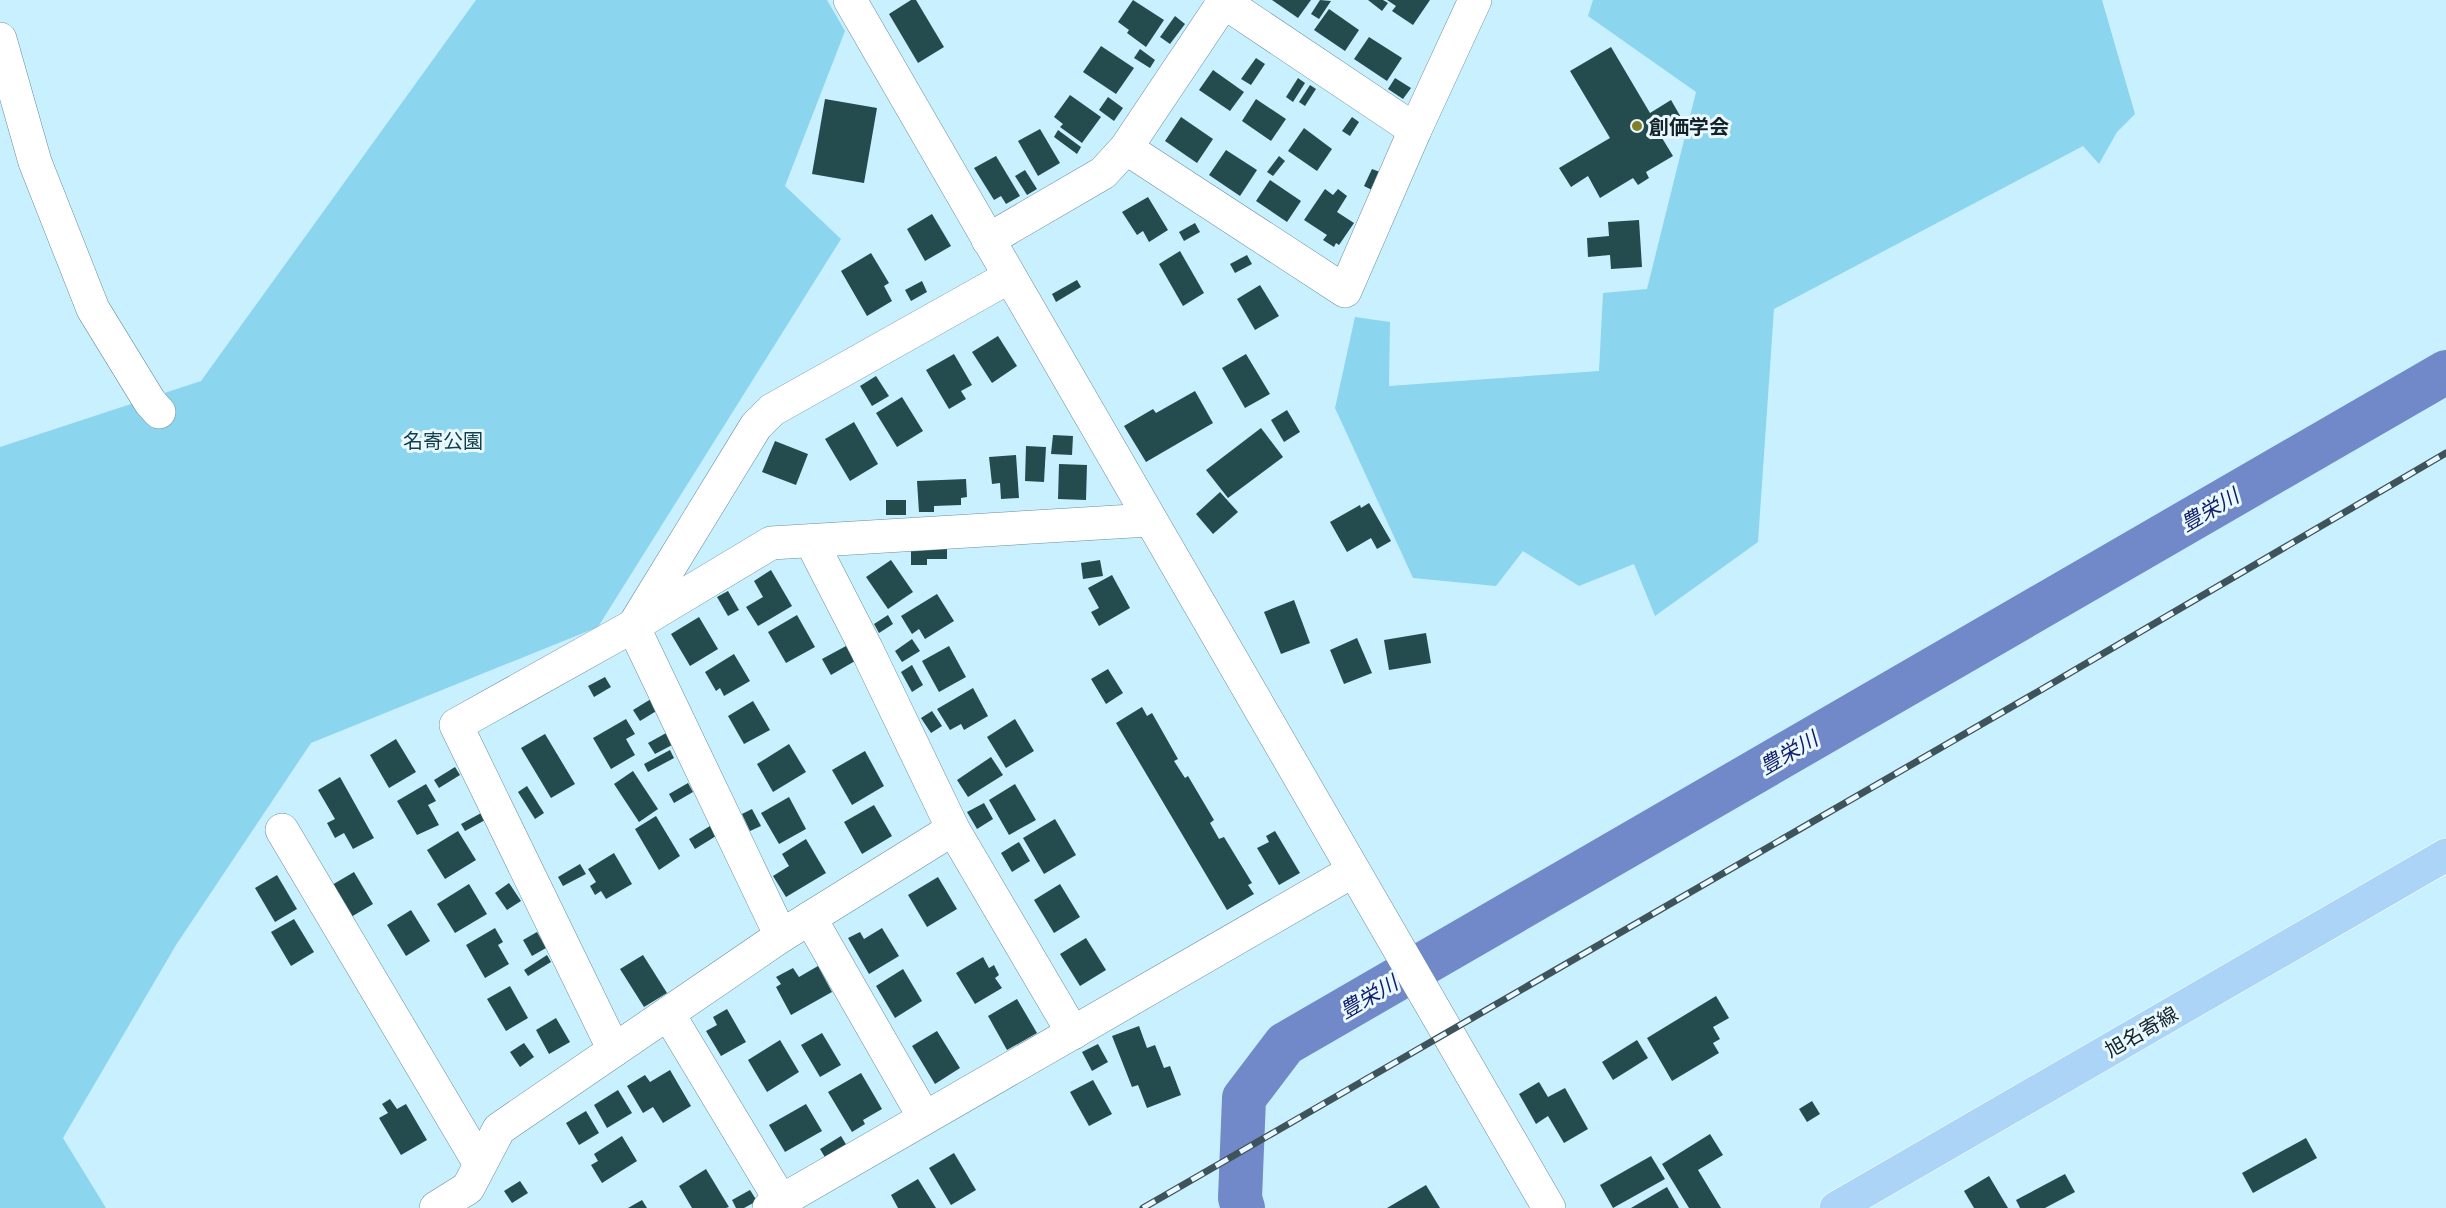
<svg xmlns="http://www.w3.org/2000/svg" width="2446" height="1208" viewBox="0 0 2446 1208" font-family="'Exo 2','Noto Sans JP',sans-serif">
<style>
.green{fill:#8cd5ef}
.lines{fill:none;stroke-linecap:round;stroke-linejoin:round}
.river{stroke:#7188c9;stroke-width:44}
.building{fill:#244c4e}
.minor-casing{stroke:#6a8e9c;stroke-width:34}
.major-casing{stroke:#fff;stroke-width:34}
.minor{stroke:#fff;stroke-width:33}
.major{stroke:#abd4f7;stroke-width:33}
.rail-casing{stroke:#3e535a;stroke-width:7}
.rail{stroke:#e9f9ff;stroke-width:4.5;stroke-dasharray:14;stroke-linecap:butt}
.poi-dot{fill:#818029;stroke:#e9f9ff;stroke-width:2}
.labels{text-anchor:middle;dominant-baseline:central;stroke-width:6;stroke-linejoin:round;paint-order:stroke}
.poi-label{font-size:20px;font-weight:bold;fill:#142328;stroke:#e9f9ff;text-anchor:start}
.park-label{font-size:20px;fill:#113e4c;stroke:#e9f9ff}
.street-label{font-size:20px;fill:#142328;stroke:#e9f9ff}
.water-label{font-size:21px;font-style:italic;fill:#111d6a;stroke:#e9f9ff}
</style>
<rect width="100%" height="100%" fill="#c9f0ff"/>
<g class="green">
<polygon points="476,0 827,0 845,31 785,186 841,239 598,627 311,743 176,945 63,1138 106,1208 0,1208 0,447 201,381"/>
<polygon points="1593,0 2102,0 2135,114 2117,132 2099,164 2083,146 1774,309 1758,542 1655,616 1634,564 1579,586 1523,551 1496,586 1413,578 1335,408 1355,317 1390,322 1389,386 1599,371 1603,293 1647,289 1696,92 1588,16"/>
</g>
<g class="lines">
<polyline class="river" points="1243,1208 1240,1198 1244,1098 1285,1044 2446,372"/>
</g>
<g class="building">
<polygon points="911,0 916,0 944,47 918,63 889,14"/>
<polygon points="1133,0 1164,20 1146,47 1127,33 1129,30 1118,22"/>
<polygon points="1272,0 1311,0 1298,18"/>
<polygon points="1320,0 1331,1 1319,19 1311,14"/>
<polygon points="1368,0 1383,0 1388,3 1382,11"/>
<polygon points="1387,0 1430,0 1413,25 1392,11 1396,6"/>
<polygon points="1329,9 1359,30 1345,51 1314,30"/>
<polygon points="1175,16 1185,24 1170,44 1160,37"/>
<polygon points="1369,37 1402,58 1387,81 1354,59"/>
<polygon points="1101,46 1134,68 1116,94 1083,72"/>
<polygon points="1611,47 1650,113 1671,100 1682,119 1659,133 1673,156 1646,172 1649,178 1638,185 1633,178 1600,198 1588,176 1571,187 1559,168 1610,138 1570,71"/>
<polygon points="1140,49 1155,60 1150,68 1134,58"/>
<polygon points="1256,58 1265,64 1251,85 1241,79"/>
<polygon points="1213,70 1244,92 1230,111 1199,90"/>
<polygon points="1298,78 1305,83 1293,102 1286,97"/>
<polygon points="1395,78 1411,88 1403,99 1388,89"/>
<polygon points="1310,85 1316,89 1305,106 1299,102"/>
<polygon points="1070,95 1101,117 1082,143 1060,127 1063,124 1054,117"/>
<polygon points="1108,97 1123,108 1114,121 1099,110"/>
<polygon points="825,99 877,108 864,183 812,174"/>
<polygon points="1256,99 1286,119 1271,141 1242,121"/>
<polygon points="1181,117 1213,139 1197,163 1165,141"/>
<polygon points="1352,117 1359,122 1350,136 1342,131"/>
<polygon points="1304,128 1332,149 1317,171 1288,151"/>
<polygon points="1040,129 1060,163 1038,176 1018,141"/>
<polygon points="1058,130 1081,147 1077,154 1054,137"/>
<polygon points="1226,150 1257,170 1240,196 1209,175"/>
<polygon points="996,156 1020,196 1006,204 1001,196 994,200 974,168"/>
<polygon points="1279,156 1285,161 1273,176 1267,172"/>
<polygon points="1372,169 1380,172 1372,190 1364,186"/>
<polygon points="1025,170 1037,189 1027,195 1015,176"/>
<polygon points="1270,180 1301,201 1287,222 1256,201"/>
<polygon points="1325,189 1333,195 1338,189 1347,196 1337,212 1354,223 1339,245 1336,243 1334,247 1323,240 1327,235 1304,220"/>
<polygon points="1148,197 1168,230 1149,242 1143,231 1137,235 1122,212"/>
<polygon points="932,214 951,246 925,261 907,229"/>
<polygon points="1639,220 1642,267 1611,269 1610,255 1588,257 1587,238 1609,236 1608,222"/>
<polygon points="1195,223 1200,232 1184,241 1179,232"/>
<polygon points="1180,251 1204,293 1183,306 1159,264"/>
<polygon points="871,253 889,283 884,286 892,301 867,316 841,271"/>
<polygon points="1247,255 1252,264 1235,273 1230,264"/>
<polygon points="1077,280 1081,287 1056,302 1052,294"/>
<polygon points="922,281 927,292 911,301 905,290"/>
<polygon points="1260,285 1279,316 1255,330 1237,299"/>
<polygon points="998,336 1017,366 992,383 972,352"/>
<polygon points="954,354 972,385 961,391 966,399 949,409 926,370"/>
<polygon points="1246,354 1270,394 1245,408 1222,368"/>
<polygon points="876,376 889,396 872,406 860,386"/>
<polygon points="1195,391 1213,423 1146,462 1124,426 1153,409 1156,413"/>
<polygon points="902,397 923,431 897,447 876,413"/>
<polygon points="1287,410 1300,432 1284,442 1271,420"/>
<polygon points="854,422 878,464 850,481 825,439"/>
<polygon points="1261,428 1283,457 1228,498 1206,470"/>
<polygon points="1053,435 1073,436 1072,455 1051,454"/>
<polygon points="775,441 808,454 796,485 762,472"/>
<polygon points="1026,446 1046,447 1044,482 1025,481"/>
<polygon points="1016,455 1019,498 1001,499 1000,483 992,484 989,457"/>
<polygon points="1059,464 1087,465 1086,500 1058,499"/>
<polygon points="966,479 967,497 961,498 961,505 934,506 934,512 919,512 917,481"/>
<polygon points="1220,492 1238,512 1213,534 1196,514"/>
<rect x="886" y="500" width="20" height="15"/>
<polygon points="1369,503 1391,541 1377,549 1371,538 1347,552 1330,522 1360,505 1361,508"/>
<polygon points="911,549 947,549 947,559 927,559 927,565 911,565"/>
<polygon points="891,560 913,592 888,609 866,577"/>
<polygon points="1100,560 1103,576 1083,579 1081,563"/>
<polygon points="771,570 792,606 758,626 746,607 763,597 754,581"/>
<polygon points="1112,575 1130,608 1099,626 1091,612 1099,608 1088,588"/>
<polygon points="728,591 739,610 728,616 717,597"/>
<polygon points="937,594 954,621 925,639 919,629 912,634 901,616"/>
<polygon points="1294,600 1310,643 1281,654 1264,612"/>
<polygon points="797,615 815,647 786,663 768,632"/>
<polygon points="888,615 893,624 879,633 874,624"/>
<polygon points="699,617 718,649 690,666 671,634"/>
<polygon points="1426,633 1431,663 1389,670 1384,640"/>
<polygon points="1357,638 1372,673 1344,684 1330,650"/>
<polygon points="912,639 920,651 902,662 895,651"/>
<polygon points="846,646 855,661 831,675 822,659"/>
<polygon points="949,646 966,677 939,692 922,661"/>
<polygon points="734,654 750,681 724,696 720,688 716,691 705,672"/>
<polygon points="912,665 923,685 912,692 901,672"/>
<polygon points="1108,669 1123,693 1106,704 1091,679"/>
<polygon points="605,677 611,687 594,697 588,686"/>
<polygon points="973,688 988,716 964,730 961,724 950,730 937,709"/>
<polygon points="651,699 658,710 640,721 633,710"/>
<polygon points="753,701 770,730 744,744 728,716"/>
<polygon points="1142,707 1147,716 1152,713 1178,759 1174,761 1185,778 1188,776 1214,820 1210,823 1219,839 1224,837 1252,883 1248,885 1254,894 1227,910 1116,723"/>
<polygon points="932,711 942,726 931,733 921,718"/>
<polygon points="626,719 635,734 626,739 635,755 611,769 593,738"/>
<polygon points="1015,719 1034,751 1006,768 987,737"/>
<polygon points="668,732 674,744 655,754 648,743"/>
<polygon points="545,734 575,784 551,798 521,748"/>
<polygon points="396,739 416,772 389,788 370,755"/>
<polygon points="789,744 806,772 773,792 757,764"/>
<polygon points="670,750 674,758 648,772 644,764"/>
<polygon points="865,751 884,786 852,805 832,770"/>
<polygon points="991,757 1003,775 968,797 957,780"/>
<polygon points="455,767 460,775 439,788 434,780"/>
<polygon points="633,771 658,809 639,822 614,784"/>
<polygon points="340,777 374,838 353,849 344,833 335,838 327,823 335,819 318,790"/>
<polygon points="688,783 693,792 674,803 669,794"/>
<polygon points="426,784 436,801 428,805 439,825 417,835 397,801"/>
<polygon points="1015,784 1036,820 1009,835 989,800"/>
<polygon points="527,786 544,813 535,819 518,792"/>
<polygon points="789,797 806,829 779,844 761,813"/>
<polygon points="984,803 993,819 977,829 967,812"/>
<polygon points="874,805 892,836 862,854 844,822"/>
<polygon points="752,809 761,826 750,831 742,814"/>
<polygon points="483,812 487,819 465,831 461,824"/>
<polygon points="656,816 680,856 659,870 635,829"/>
<polygon points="1055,819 1076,855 1044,874 1023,838"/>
<polygon points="710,826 716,836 695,849 689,839"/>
<polygon points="458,831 476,860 445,879 427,850"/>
<polygon points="1275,831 1300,873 1279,885 1257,848 1269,842 1266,836"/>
<polygon points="806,839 826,873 786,897 773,876 789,866 782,854"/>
<polygon points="1019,842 1030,861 1012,872 1001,853"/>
<polygon points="614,853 632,884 606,899 601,891 595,895 590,886 596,882 588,869"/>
<polygon points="580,864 586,874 563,886 558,877"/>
<polygon points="354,872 373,904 351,917 332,885"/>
<polygon points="277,875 297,909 275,922 255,888"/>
<polygon points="938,877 957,909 927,927 908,895"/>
<polygon points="509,883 521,901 507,910 495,893"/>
<polygon points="469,884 487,914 455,933 437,904"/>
<polygon points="1060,884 1080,917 1054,933 1034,900"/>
<polygon points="411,910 430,941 406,956 387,925"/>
<polygon points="294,919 314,952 291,966 271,932"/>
<polygon points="495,928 503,942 498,945 509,964 485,978 466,945"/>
<polygon points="882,928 899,956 869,974 848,938 860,932 864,939"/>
<polygon points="537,932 546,948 532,956 523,940"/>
<polygon points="1086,938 1106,970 1080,986 1060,954"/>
<polygon points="547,955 551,962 528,976 524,970"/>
<polygon points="643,955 667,993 644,1007 620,969"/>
<polygon points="983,957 989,968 994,965 999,975 995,978 1002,988 975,1004 956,973"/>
<polygon points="818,966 832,992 791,1015 776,987 781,984 776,977 793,968 799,977"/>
<polygon points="903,969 922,1001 895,1018 876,986"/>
<polygon points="510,986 528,1018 506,1031 487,999"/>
<polygon points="1716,996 1729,1018 1713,1027 1720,1039 1713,1043 1719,1053 1672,1081 1647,1038"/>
<polygon points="1017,999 1037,1033 1007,1050 988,1016"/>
<polygon points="727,1009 746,1042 721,1056 706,1031 717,1025 713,1017"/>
<polygon points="556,1018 570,1042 549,1054 536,1030"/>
<polygon points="1139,1026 1147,1048 1155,1045 1164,1068 1170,1066 1181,1095 1147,1108 1138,1085 1132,1087 1112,1036"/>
<polygon points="937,1031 960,1068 935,1084 912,1046"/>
<polygon points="822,1033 841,1065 820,1077 801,1045"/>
<polygon points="780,1040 799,1072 767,1092 748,1060"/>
<polygon points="1637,1040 1648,1058 1613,1080 1602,1062"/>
<polygon points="524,1043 534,1057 520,1067 510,1052"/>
<polygon points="1098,1044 1108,1062 1092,1071 1082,1052"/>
<polygon points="670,1070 691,1106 663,1123 653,1107 643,1113 627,1086 645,1075 650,1082"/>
<polygon points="861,1073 882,1109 863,1120 865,1124 852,1132 828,1092"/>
<polygon points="1093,1080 1112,1114 1089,1126 1070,1092"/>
<polygon points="1539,1082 1548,1097 1565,1088 1588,1129 1564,1143 1548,1116 1536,1124 1519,1094"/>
<polygon points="618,1090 632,1113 607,1128 594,1105"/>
<polygon points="390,1099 397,1109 406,1104 427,1140 401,1155 379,1118 388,1113 382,1104"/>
<polygon points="1812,1101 1820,1114 1807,1122 1799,1109"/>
<polygon points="806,1104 822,1131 785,1152 769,1125"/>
<polygon points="586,1111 599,1133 579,1145 566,1123"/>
<polygon points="1710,1134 1723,1155 1698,1170 1721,1208 1689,1208 1662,1164"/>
<polygon points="622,1136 637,1161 602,1183 591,1165 598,1161 594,1154"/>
<polygon points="841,1136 847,1146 826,1159 820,1149"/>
<polygon points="2306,1138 2317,1158 2253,1193 2242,1173"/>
<polygon points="954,1153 976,1190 951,1205 929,1168"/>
<polygon points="1651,1156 1665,1179 1613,1208 1600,1185"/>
<polygon points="706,1169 729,1207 726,1208 692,1208 679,1186"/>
<polygon points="2065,1174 2075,1192 2045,1208 2020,1208 2016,1200"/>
<polygon points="1989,1176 2008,1208 1974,1208 1964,1191"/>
<polygon points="918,1179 936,1208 898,1208 891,1195"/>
<polygon points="520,1181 528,1193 512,1203 504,1191"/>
<polygon points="1426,1185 1440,1208 1387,1208"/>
<polygon points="1667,1187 1679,1208 1631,1208"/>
<polygon points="750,1190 757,1201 744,1208 736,1208 732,1200"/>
<polygon points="642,1200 647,1208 628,1208"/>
</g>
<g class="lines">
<g class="minor-casing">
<g id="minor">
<polyline points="850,0 1549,1208"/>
<polyline points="1221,0 1415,130"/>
<polyline points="0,39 35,162 93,309 150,402 159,412"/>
<polyline points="1126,148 1345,291 1415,130 1475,0"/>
<polyline points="988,240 1103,173 1126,148 1225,0"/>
<polyline points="811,541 867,650 953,829 1073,1033"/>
<polyline points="636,622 756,426 772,410 1009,277"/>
<polyline points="633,626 781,936"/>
<polyline points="282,830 480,1164"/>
<polyline points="810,918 924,1117"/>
<polyline points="669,1015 781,1201"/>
<polyline points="614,1050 456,725 633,626 771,543 1149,520"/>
<polyline points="436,1208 468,1188 499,1129 781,936 953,829"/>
<polyline points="769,1208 1353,871"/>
</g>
</g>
<g class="major-casing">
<polyline id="major" points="1836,1208 2446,855"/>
</g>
<use href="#minor" class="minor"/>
<use href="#major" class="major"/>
<g class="rail-casing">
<polyline id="rail" points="1143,1208 2039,691 2446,453"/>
</g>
<use href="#rail" class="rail"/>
</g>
<circle class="poi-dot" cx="1637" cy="126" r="6"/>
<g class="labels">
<g class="poi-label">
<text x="1649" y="126">創価学会</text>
</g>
<g class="park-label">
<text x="443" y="440">名寄公園</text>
</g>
<g class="street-label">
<text transform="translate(2141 1031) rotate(-30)">旭名寄線</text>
</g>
<g class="water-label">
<text transform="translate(2209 509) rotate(-30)">豊栄川</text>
<text transform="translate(1788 752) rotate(-30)">豊栄川</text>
<text transform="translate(1368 996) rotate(-30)">豊栄川</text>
</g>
</g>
</svg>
